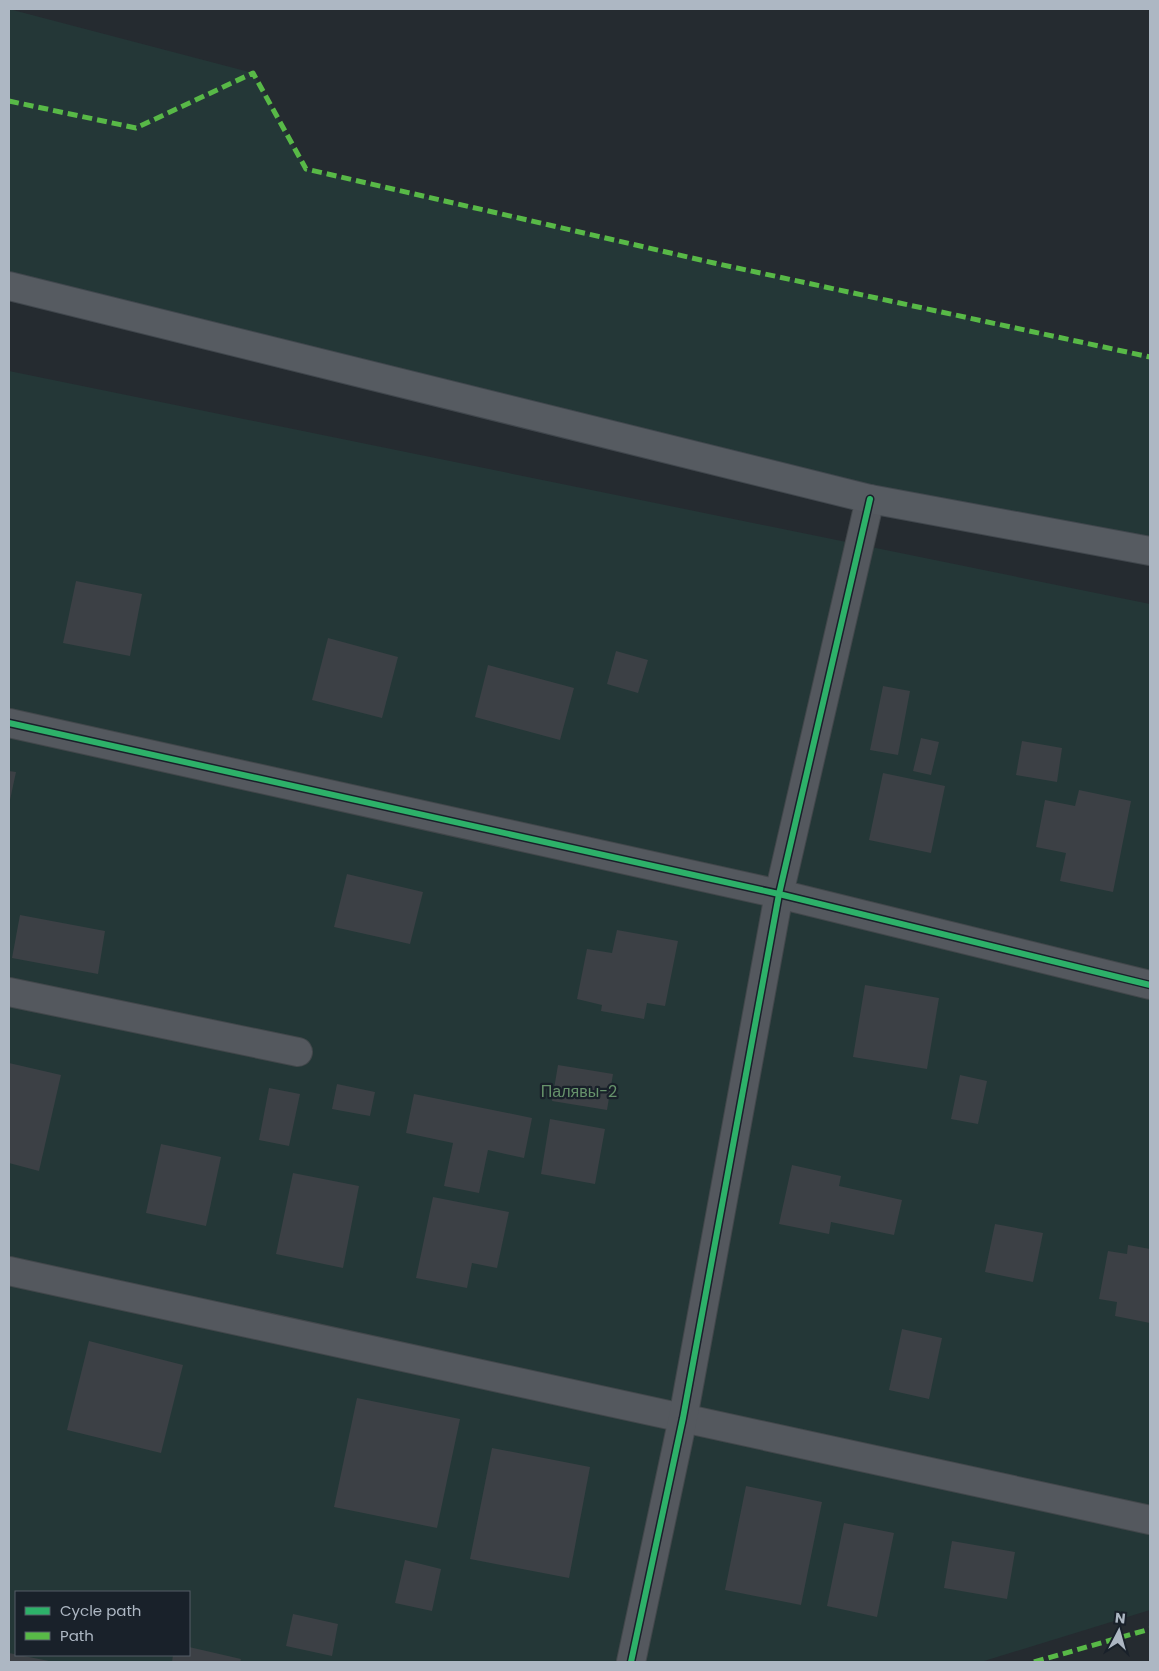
<svg xmlns="http://www.w3.org/2000/svg" width="1159" height="1671" viewBox="0 0 1159 1671" font-family="Poppins,sans-serif">
<style>
.green{fill:#243737;fill-rule:evenodd}
.building{fill:#3c4045}
.lines{fill:none;stroke-linecap:round;stroke-linejoin:round}
.minor-casing{stroke:#42474b;stroke-width:30}
.major-casing{stroke:#41474d;stroke-width:30}
.minor{stroke:#54585e;stroke-width:28}
.major{stroke:#565b61;stroke-width:28}
.quiet{stroke:#58b947;stroke-width:5;stroke-dasharray:10 5;stroke-linecap:butt}
.cycleway-casing{stroke:#19212a;stroke-width:9}
.cycleway{stroke:#2db169;stroke-width:6}
.labels{text-anchor:middle;dominant-baseline:central;stroke-width:4.5;stroke-linejoin:round;paint-order:stroke}
.park-label{font-size:16px;fill:#66926b;stroke:#19212a}
</style>
<rect width="100%" height="100%" fill="#252b30"/>
<g class="green">
<polygon points="9,9 253,73 306,169 714,263 1150,357 1150,551 9,286"/>
<path d="M9,371L1150,604V1610L981,1662H9ZM16,1592H189V1655H16Z"/>
</g>
<g class="building">
<polygon points="76,581 142,594 130,656 63,643"/>
<polygon points="328,638 398,657 382,718 312,700"/>
<polygon points="616,651 648,660 638,693 607,684"/>
<polygon points="488,665 574,688 560,740 475,717"/>
<polygon points="883,686 910,691 898,755 870,750"/>
<polygon points="921,738 939,742 931,775 913,771"/>
<polygon points="1022,741 1062,748 1057,782 1016,775"/>
<polygon points="9,771 16,772 10,800 9,800"/>
<polygon points="883,773 945,786 931,853 869,840"/>
<polygon points="1079,790 1131,801 1113,892 1060,881 1066,853 1036,847 1045,800 1075,806"/>
<polygon points="347,874 423,892 410,944 334,927"/>
<polygon points="20,915 105,931 98,974 12,958"/>
<polygon points="617,930 678,941 665,1006 647,1003 644,1019 601,1011 602,1005 577,999 587,949 612,953"/>
<polygon points="865,985 939,998 927,1069 853,1057"/>
<polygon points="9,1063 61,1075 39,1171 9,1163"/>
<polygon points="558,1065 613,1074 607,1110 552,1101"/>
<polygon points="960,1075 987,1081 978,1124 951,1119"/>
<polygon points="337,1084 375,1092 370,1116 332,1109"/>
<polygon points="269,1088 300,1094 289,1146 259,1140"/>
<polygon points="414,1094 532,1118 524,1158 488,1150 479,1193 444,1186 453,1143 406,1133"/>
<polygon points="550,1119 605,1129 595,1184 541,1174"/>
<polygon points="161,1144 221,1157 206,1226 146,1213"/>
<polygon points="792,1165 841,1176 839,1186 902,1200 894,1235 831,1222 829,1234 779,1224"/>
<polygon points="293,1173 359,1186 343,1268 276,1254"/>
<polygon points="433,1197 509,1212 497,1268 472,1263 467,1288 416,1278"/>
<polygon points="995,1224 1043,1233 1033,1282 985,1272"/>
<polygon points="1128,1245 1150,1249 1150,1323 1115,1316 1117,1302 1099,1299 1108,1251 1127,1254"/>
<polygon points="902,1329 942,1338 929,1399 889,1390"/>
<polygon points="89,1341 183,1365 161,1453 67,1430"/>
<polygon points="357,1398 460,1419 437,1528 334,1507"/>
<polygon points="492,1448 590,1467 569,1578 470,1559"/>
<polygon points="746,1486 822,1502 801,1605 725,1590"/>
<polygon points="844,1523 894,1533 877,1617 827,1606"/>
<polygon points="952,1541 1015,1552 1007,1599 944,1588"/>
<polygon points="405,1560 441,1569 432,1611 395,1603"/>
<polygon points="293,1614 338,1624 332,1656 286,1646"/>
<polygon points="189,1647 241,1659 240,1662 172,1662 173,1655 189,1655"/>
<polygon points="9,1653 49,1661 49,1662 9,1662"/>
</g>
<g class="lines">
<g class="minor-casing">
<g id="minor">
<polyline points="9,723 779,894 1150,985"/>
<polyline points="9,992 298,1052"/>
<polyline points="9,1271 1150,1520"/>
<polyline points="631,1662 683,1418 779,894 870,499"/>
</g>
</g>
<g class="major-casing">
<polyline id="major" points="9,286 870,499 1150,551"/>
</g>
<use href="#minor" class="minor"/>
<use href="#major" class="major"/>
<g class="quiet">
<polyline points="9,101 136,128 253,73 306,169 714,263 1150,357"/>
<polyline points="1034,1662 1150,1629"/>
</g>
<g class="cycleway-casing">
<g id="cycleway">
<polyline points="9,723 779,894 1150,985"/>
<polyline points="631,1662 683,1418 779,894 870,499"/>
</g>
</g>
<use href="#cycleway" class="cycleway"/>
</g>
<g class="labels">
<g class="park-label">
<text x="579" y="1091">Палявы-2</text>
</g>
</g>
<rect width="1159" height="1671" fill="none" stroke="#adb7c3" stroke-width="20"/>
<rect x="15" y="1591" width="175" height="65" fill="#19212a" stroke="#545d67"/>
<rect x="25" y="1607" width="25" height="8" fill="#2db169" stroke="#545d67"/>
<text x="60" y="1616" font-size="15" fill="#adb7c3">Cycle path</text>
<rect x="25" y="1632" width="25" height="8" fill="#58b947" stroke="#545d67"/>
<text x="60" y="1641" font-size="15" fill="#adb7c3">Path</text>
<g transform="translate(1119 1631) rotate(6)" stroke="#19212a" stroke-width="4" paint-order="stroke">
<path d="M0-4L9 19L0 12L-9 19Z" fill="#adb7c3"/>
<text y="-8" font-size="14" font-weight="bold" text-anchor="middle" fill="#adb7c3">N</text>
</g>
</svg>
